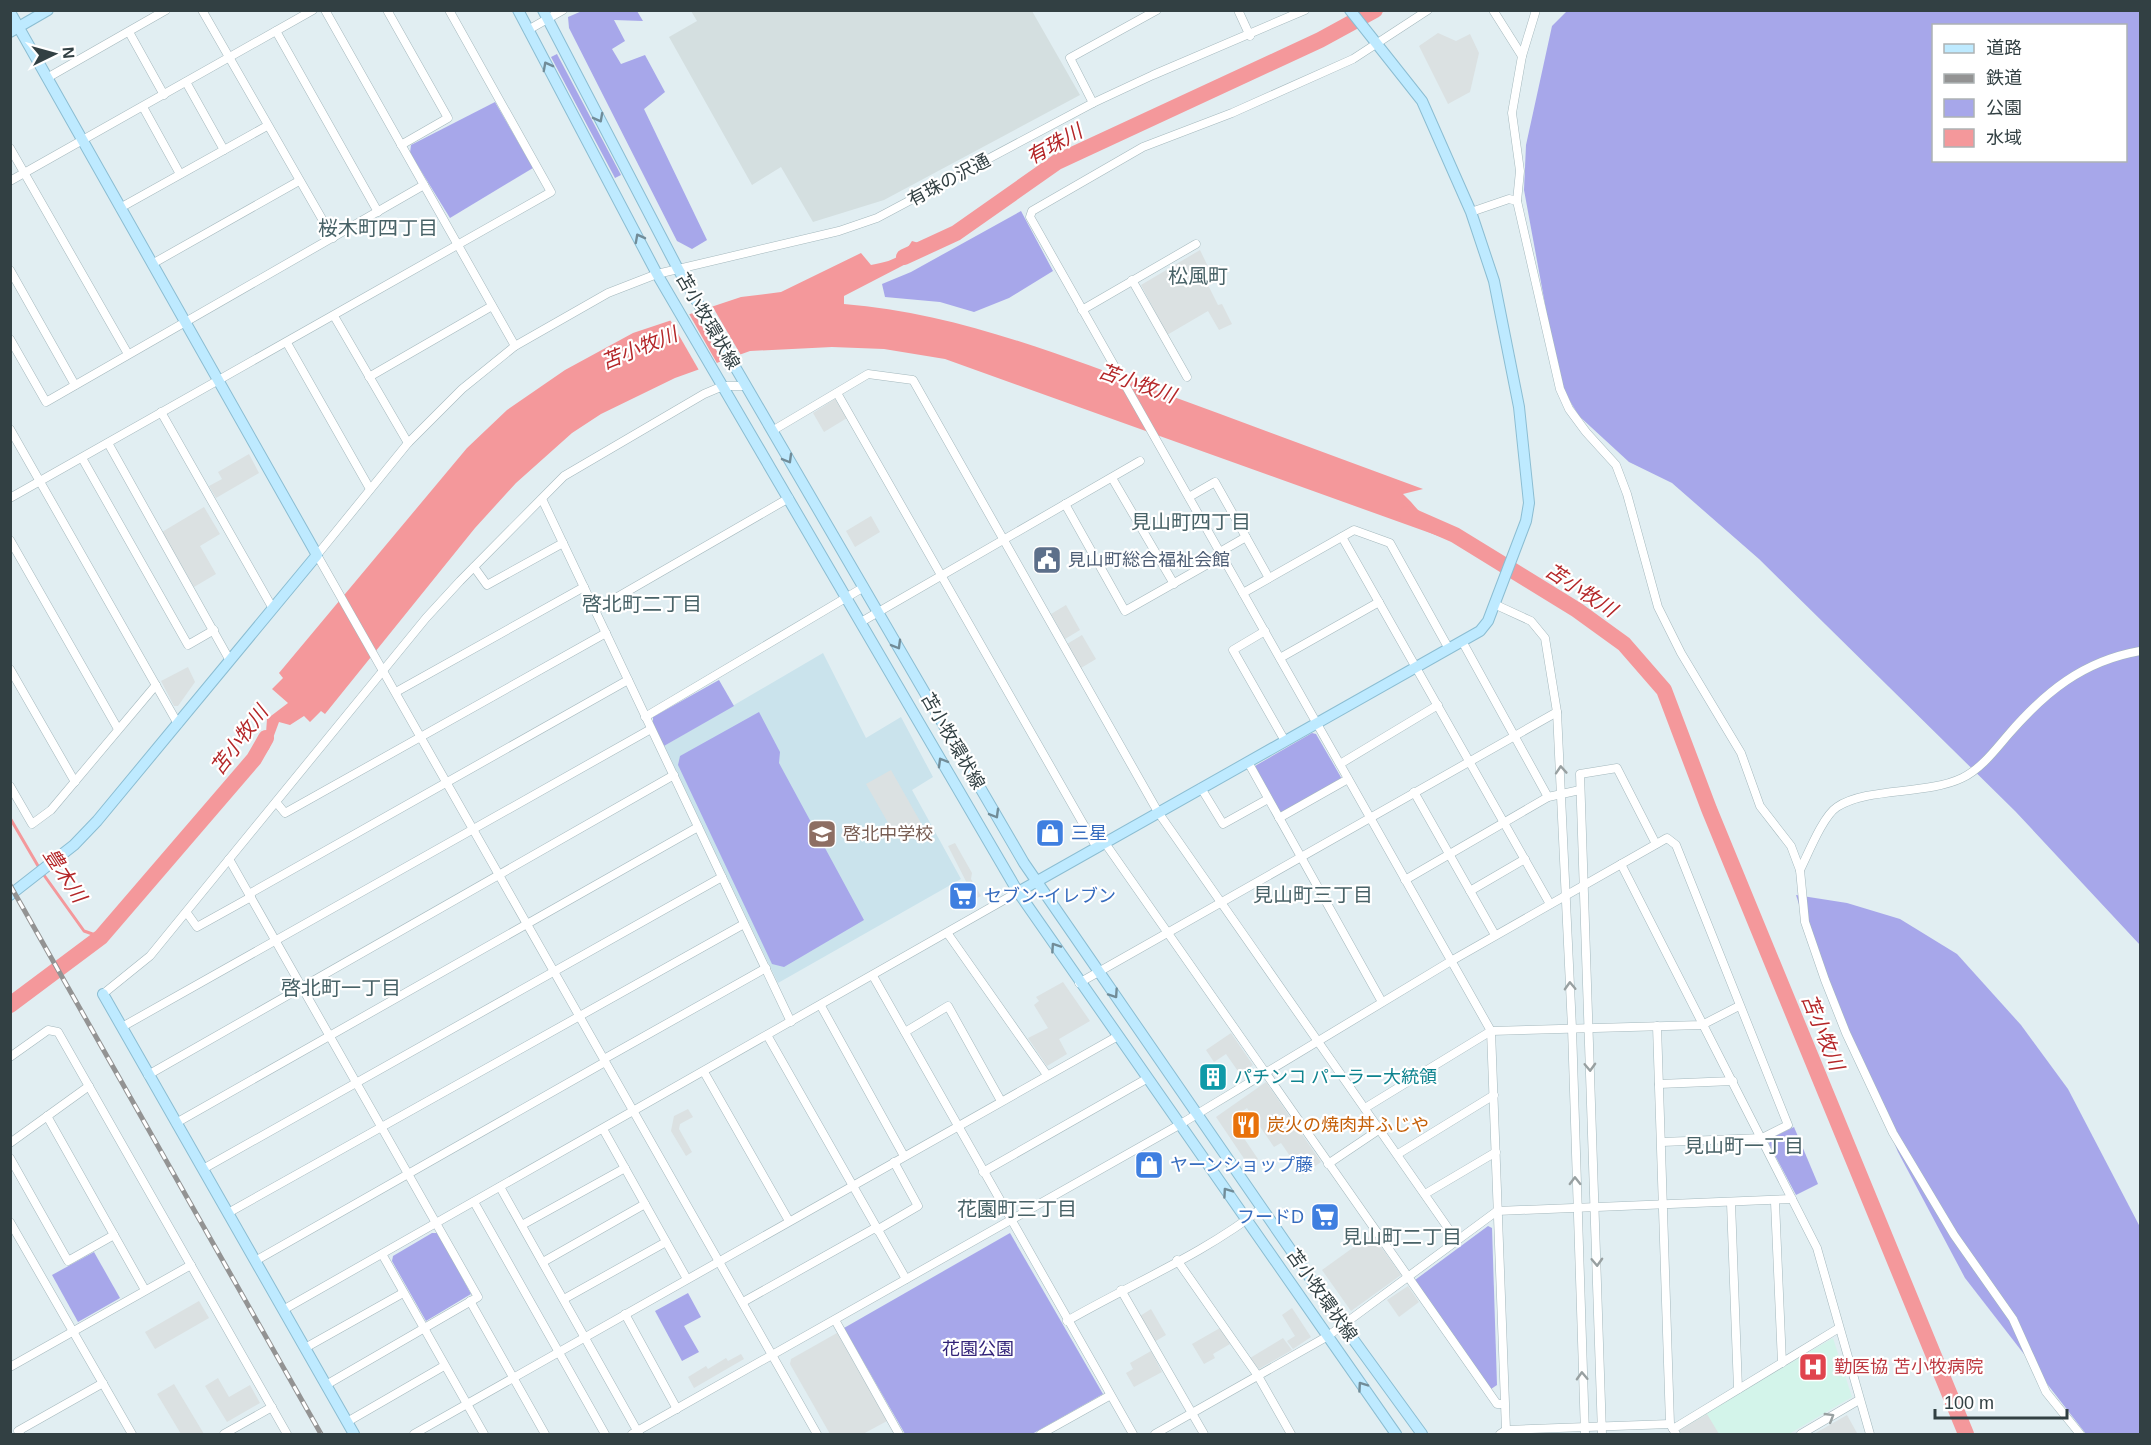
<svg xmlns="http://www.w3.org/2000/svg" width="2151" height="1445" viewBox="0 0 2151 1445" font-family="Helvetica,'Noto Sans JP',sans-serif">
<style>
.industrial{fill:#d4dfe0}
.education{fill:#cae3ec}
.medical{fill:#d3f4ea}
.green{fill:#a7a7ea;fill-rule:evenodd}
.parking{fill:#dbe1e2}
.water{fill:#f4989b}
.pier{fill:#e1eef2}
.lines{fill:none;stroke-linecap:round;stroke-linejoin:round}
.stream{stroke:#f4989b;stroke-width:3}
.river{stroke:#f4989b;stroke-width:16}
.street-casing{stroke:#a4b8bd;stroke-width:9}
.secondary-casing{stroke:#8bbdd2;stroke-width:12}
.street{stroke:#fff;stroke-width:8}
.secondary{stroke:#beeaff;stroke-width:10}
.rail-casing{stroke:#939393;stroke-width:5}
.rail{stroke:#fff;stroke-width:3;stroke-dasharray:9;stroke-linecap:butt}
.oneway{stroke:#718c98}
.oneway2{stroke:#98a0a1}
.labels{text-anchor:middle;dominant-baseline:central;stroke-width:4.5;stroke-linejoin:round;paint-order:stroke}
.street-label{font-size:18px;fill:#324043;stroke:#fff}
.service-label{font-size:18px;fill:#4e5e75;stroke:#fff;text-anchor:start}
.shop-label{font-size:18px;fill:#366cbe;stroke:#fff;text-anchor:start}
.education-label{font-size:18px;fill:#785e54;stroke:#fff;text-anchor:start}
.culture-label{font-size:18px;fill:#0d838f;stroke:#fff;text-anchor:start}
.food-label{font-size:18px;fill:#c56008;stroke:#fff;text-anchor:start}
.park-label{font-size:18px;fill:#322378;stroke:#fff}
.health-label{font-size:18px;fill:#be3a42;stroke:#fff;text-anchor:start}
.water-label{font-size:20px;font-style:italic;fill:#b42628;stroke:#fff}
.neighbourhood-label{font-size:20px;fill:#486267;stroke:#fff}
</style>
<rect width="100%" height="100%" fill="#e1eef2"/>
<polygon class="industrial" points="691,11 1032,11 1080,95 884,200 813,222 781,167 752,185 669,37 697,21"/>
<polygon class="education" points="823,653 866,738 901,717 933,777 912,790 961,879 778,983 664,746"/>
<polygon class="medical" points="1833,1338 1852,1397 1789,1434 1679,1434 1676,1430"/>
<g class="green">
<path d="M1568,10L2140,11V945L2015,811L1759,559L1672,483L1629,462L1579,416L1565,393L1547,315L1524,190L1526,145L1552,26ZM1934,26H2126V160H1934Z"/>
<polygon points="582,11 637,11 643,21 614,20 625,41 612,49 621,64 645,55 665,92 644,109 707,240 692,249 677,241 569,28 568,17"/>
<polygon points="557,54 621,175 615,178 551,57"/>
<polygon points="495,102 533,168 450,218 410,153 411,145"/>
<polygon points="1021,211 1053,271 1009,298 974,312 940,302 885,297 882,284 911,272"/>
<polygon points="719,680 734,706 664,746 653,723 653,717"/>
<polygon points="759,712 780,752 779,763 864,920 784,967 772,964 678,765 680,756"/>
<polygon points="1312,733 1316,734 1342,779 1280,814 1255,766"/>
<polygon points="1796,895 1847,903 1900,919 1957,954 2021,1025 2068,1089 2140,1227 2140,1434 2086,1434 1965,1278 1898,1152 1814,951"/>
<polygon points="1794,1127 1818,1184 1796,1195 1769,1144 1771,1138"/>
<polygon points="1488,1226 1492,1228 1497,1385 1491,1389 1415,1280"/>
<polygon points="432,1233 438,1233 471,1294 426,1321 392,1261 393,1256"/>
<polygon points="1010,1233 1103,1394 1032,1434 905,1434 844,1328"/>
<polygon points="94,1252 120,1298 78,1322 52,1275"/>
<polygon points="688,1293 701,1317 684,1326 699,1352 682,1361 655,1311"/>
</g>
<g class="parking">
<polygon points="1438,33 1456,41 1470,34 1479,53 1470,92 1448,104 1419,46"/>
<polygon points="1200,250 1213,277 1206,281 1218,305 1222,304 1232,324 1219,330 1208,311 1167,335 1141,285"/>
<polygon points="835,399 847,418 824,432 813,413"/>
<polygon points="249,454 259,473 216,498 209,486 222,479 218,472"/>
<polygon points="204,507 220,534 200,546 216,574 194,587 162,532"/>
<polygon points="871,516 880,532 855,547 846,531"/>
<polygon points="1066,605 1080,630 1065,639 1051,614"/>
<polygon points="1082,635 1096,659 1081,668 1067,644"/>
<polygon points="188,667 195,682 178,706 174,706 161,681"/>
<polygon points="891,770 921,823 896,837 866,784"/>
<polygon points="955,843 972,873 971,879 981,896 975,899 948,846"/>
<polygon points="1063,982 1090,1021 1059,1039 1067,1054 1047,1066 1028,1038 1048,1028 1034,1005 1039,1001 1036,997"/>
<polygon points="1231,1033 1253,1065 1240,1074 1226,1054 1214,1062 1206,1050"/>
<polygon points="1266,1082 1321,1162 1303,1175 1281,1143 1274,1147 1247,1108 1231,1119 1258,1159 1249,1166 1216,1117"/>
<polygon points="688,1109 693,1117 680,1124 679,1129 692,1152 686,1156 671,1131 674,1116"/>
<polygon points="1372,1234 1401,1275 1351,1311 1322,1270"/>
<polygon points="1408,1286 1419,1302 1399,1317 1387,1300"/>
<polygon points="199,1301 209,1318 155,1349 145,1332"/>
<polygon points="1292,1308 1311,1337 1293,1349 1287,1341 1295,1336 1282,1315"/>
<polygon points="1151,1309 1166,1335 1154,1342 1140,1316"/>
<polygon points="1220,1328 1230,1344 1213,1354 1215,1358 1204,1364 1192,1344"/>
<polygon points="837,1333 887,1421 863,1434 830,1434 790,1364 791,1359"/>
<polygon points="1283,1338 1292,1350 1259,1369 1250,1358"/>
<polygon points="1151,1351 1162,1372 1134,1387 1126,1373 1133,1369 1130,1363"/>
<polygon points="741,1354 744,1359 694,1388 688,1377 706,1366 708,1369 726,1358 728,1361"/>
<polygon points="218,1378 229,1397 250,1385 260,1403 227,1422 205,1386"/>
<polygon points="174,1384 204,1434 181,1434 157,1394"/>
<polygon points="1707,1414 1719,1434 1681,1434 1679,1430"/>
<polygon points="1847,1415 1857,1433 1814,1434"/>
</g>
<path class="water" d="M912,241L922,244L927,253L844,296V304C955,313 1059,354 1163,393C1250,425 1336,457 1423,489L1403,494C1418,508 1428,524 1444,538L945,359L884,349L832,347L750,351L675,378L601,414L572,433L516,483L475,528L325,714L321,711L310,722L304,716L290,725L279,722L269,749L257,763L254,756L266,733L267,719L288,703L272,689L283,678L279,673L467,448L507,410L565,370L633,333L741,297L781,292L861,253L871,265C891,261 901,259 912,241Z"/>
<g class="pier">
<polygon points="711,304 742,357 724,363 692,310"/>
<polygon points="688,312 718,365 700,372 669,318"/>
</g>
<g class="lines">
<polyline class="stream" points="10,818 41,871 84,931 101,937"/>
<g class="river">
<polyline points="904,257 956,233 1057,162 1320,40 1375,10"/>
<polyline points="1407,514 1455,535 1577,610 1624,644 1664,690 1709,809 1966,1434"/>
<polyline points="10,1005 101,937 254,759 266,738"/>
</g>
<g class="street-casing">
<g id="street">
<polyline points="202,10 333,238"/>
<polyline points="325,10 515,346"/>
<polyline points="387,10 448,118 401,145"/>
<polyline points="1238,10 1250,36"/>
<polyline points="1428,10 1353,59 1232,113 1143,147 1032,211 1030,217 1491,1031 1506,1430"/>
<polyline points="1493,10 1522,56"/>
<polyline points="1536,10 1522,56 1512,113 1520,171 1517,201 1560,389 1569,409 1586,432 1616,465 1627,494 1658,607 1681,653 1741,753 1760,806 1791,846 1800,870 1805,922 1825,980 1846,1033 1893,1133 1954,1235 2013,1319 2046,1392 2080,1434"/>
<polyline points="528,30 563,10"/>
<polyline points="276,31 378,212"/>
<polyline points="129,32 164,95"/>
<polyline points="47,78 166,10"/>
<polyline points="186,82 224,150"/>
<polyline points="1093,103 1070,58 1157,10"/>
<polyline points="143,107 180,174"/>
<polyline points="10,148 128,354"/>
<polyline points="10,181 313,10"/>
<polyline points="120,208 267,126"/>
<polyline points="1471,212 1509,199 1517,201"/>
<polyline points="152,264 299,181"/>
<polyline points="10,270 75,385"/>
<polyline points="1132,280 1187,377"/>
<polyline points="1082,310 1196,244"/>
<polyline points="334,316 408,443"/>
<polyline points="10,339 46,402 424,185"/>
<polyline points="287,343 370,489"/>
<polyline points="369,377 492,306"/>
<polyline points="837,393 1097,848"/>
<polyline points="161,412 272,607"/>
<polyline points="10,429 178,724"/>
<polyline points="772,431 868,374 913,380 1158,812 1457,1241"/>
<polyline points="108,443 229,659"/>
<polyline points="82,458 188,645 214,630"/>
<polyline points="1112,478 1174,584"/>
<polyline points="1189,497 1215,482 1269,578"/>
<polyline points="10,498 551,192 449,10"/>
<polyline points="542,499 791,1022"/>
<polyline points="1065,504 1125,611 1222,556"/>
<polyline points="1342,537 1550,904"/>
<polyline points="10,540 118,729"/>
<polyline points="1220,552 1246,537"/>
<polyline points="474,567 487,585 563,543"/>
<polyline points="1243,593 1354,530 1390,543 1449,649"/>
<polyline points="1494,604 1531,621 1545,638 1557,712 1572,1028 1585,1434"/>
<polyline points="595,610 789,498"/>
<polyline points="861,622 1140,461"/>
<polyline points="1265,631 1233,650 1285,741"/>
<polyline points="1462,641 1548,797"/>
<polyline points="1280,658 1379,602"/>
<polyline points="10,669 75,782"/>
<polyline points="396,692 584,587"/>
<polyline points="645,717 864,587"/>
<polyline points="1248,762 1382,1002"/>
<polyline points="1340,764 1438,705"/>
<polyline points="10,786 32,824 51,810 156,685"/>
<polyline points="1201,788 1223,824 1268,799"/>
<polyline points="1414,792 1495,935"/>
<polyline points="276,802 285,813 606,633"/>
<polyline points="1279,818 1348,779"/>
<polyline points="1105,843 1497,1404 1504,1404"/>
<polyline points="229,859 478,1297 326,1385"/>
<polyline points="1621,864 1817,1248 1870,1434"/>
<path d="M1800,870C1808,854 1823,816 1837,807C1867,787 1927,795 1962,778C1981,769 1995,750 2008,735C2045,692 2083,661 2140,651"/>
<polyline points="1405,880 1548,797 1580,790"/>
<polyline points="1470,891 1525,859"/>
<polyline points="249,894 628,680"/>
<polyline points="187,913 197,927 251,897"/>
<polyline points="948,934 1047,1075"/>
<polyline points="873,976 1133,1434"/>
<polyline points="1079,983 1557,712"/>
<polyline points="103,994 150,956 426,618 460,581 564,476 704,394 723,386 746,386"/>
<polyline points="821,1006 904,1156"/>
<polyline points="1657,1026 1670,1424 1676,1434"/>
<polyline points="122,1027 651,729"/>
<polyline points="905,1032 948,1006 1001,1101"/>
<polyline points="767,1035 906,1279"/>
<polyline points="10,1057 48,1030 58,1032 287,1434"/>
<polyline points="604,1059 766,968"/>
<polyline points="704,1072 789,1221"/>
<polyline points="148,1075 674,775"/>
<polyline points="1659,1084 1733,1081"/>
<polyline points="1365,1108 1491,1031 1702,1025 1739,1006"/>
<polyline points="47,1116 145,1290"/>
<polyline points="176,1123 698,827"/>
<polyline points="603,1129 687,1279"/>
<polyline points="10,1143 89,1086"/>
<polyline points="1398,1154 1494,1095"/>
<polyline points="10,1158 68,1261 114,1235"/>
<polyline points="1328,1164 1380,1129"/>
<polyline points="203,1169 722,877"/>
<polyline points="983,1172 1148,1078"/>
<polyline points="500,1187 639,1434"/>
<polyline points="1425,1194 1496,1152"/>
<polyline points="474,1202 605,1434"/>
<polyline points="1775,1202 1782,1363"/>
<polyline points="1731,1203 1738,1389"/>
<polyline points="228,1213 744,924"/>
<polyline points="10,1222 132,1434"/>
<polyline points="522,1225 625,1168"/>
<polyline points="877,1230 918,1206 894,1162"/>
<polyline points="382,1254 484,1434"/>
<polyline points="1177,1260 1258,1376 1291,1434"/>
<polyline points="255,1261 605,1062"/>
<polyline points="543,1262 645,1204"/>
<polyline points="1121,1290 1204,1434"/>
<polyline points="564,1299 666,1242"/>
<polyline points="470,1301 545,1434"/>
<polyline points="743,1302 875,1228"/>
<polyline points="283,1310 1018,892"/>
<polyline points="625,1314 677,1409"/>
<polyline points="835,1320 899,1434"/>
<path d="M1067,1321C1131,1284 1204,1254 1262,1208"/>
<polyline points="305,1348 403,1293"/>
<polyline points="10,1367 191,1265"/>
<polyline points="347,1422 444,1366"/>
<polyline points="1673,1429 1839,1328"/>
<polyline points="20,1434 18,1431 103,1383"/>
<polyline points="224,1434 272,1407"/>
<polyline points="414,1434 1118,1036"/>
<polyline points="632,1434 1179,1125 1451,961 1667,838 1676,845 1788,1125 1762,1138 1662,1142"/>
<polyline points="817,1434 317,555 408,443 462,389 515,346 608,293 657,274 839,231 877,218 1093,103 1153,75 1305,10"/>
<polyline points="1041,1434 1109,1396"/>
<polyline points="1155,1434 1328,1336 1497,1211 1792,1199"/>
<polyline points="1500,1434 1506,1430 1670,1424"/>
<polyline points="1602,1434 1580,774 1617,768 1656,844"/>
<polyline points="1801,1434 1859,1400"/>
</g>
</g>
<g class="secondary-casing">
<g id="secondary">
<polyline points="518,10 657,274 1018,892 1396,1434"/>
<polyline points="543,10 678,269 1024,863 1337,1317 1422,1434"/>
<polyline points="10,12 317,555 97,821 74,845 10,895"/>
<polyline points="10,32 48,10"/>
<polyline points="1018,892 1480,631 1488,621 1526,521 1529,503 1519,407 1494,281 1471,212 1422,101 1350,10"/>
<polyline points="103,994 354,1434"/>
</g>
</g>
<use href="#street" class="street"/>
<use href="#secondary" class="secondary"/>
<g class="rail-casing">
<polyline id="rail" points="10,885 321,1434"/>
</g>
<use href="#rail" class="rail"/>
</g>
<defs><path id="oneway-chevron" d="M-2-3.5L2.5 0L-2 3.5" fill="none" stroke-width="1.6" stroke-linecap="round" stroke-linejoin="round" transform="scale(1.5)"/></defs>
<g class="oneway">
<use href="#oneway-chevron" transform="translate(547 66) rotate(-118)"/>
<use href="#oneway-chevron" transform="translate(599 118) rotate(62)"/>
<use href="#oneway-chevron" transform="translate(639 238) rotate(-118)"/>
<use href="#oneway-chevron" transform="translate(788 459) rotate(60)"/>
<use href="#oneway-chevron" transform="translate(897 645) rotate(60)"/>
<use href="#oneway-chevron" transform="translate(942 762) rotate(-120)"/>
<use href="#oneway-chevron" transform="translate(995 814) rotate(60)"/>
<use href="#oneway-chevron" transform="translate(1055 947) rotate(-124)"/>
<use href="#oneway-chevron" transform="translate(1114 994) rotate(56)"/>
<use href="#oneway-chevron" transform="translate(1227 1192) rotate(-125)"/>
<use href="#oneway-chevron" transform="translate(1362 1386) rotate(-125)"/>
</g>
<g class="oneway2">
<use href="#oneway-chevron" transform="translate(1561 770) rotate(-94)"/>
<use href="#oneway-chevron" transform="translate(1570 986) rotate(-92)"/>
<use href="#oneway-chevron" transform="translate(1590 1067) rotate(88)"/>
<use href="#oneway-chevron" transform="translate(1575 1181) rotate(-91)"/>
<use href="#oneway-chevron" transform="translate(1597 1262) rotate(88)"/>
<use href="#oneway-chevron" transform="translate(1582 1376) rotate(-92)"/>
<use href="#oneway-chevron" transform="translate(1830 1417) rotate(-31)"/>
</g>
<defs>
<g id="civic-square" transform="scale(1.5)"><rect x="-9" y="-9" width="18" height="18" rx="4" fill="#5c6f8a" stroke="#fff"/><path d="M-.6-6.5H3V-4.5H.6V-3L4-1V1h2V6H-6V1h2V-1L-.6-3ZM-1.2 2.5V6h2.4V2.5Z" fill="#fff"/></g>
<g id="shop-square" transform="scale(1.5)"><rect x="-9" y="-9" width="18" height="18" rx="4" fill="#3f7fe0" stroke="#fff"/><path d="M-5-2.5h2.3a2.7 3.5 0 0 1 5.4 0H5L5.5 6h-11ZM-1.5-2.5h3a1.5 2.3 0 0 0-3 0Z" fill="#fff"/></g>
<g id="school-square" transform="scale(1.5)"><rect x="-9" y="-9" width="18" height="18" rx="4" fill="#8d6e63" stroke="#fff"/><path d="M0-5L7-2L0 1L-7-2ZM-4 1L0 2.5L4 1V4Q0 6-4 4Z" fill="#fff"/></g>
<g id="supermarket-square" transform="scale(1.5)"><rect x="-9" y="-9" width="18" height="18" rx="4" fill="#3f7fe0" stroke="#fff"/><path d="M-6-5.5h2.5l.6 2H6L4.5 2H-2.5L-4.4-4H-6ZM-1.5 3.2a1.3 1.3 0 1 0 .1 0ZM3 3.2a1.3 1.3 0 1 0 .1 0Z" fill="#fff"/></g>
<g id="building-square" transform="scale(1.5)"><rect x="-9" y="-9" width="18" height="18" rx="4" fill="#0f9aa8" stroke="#fff"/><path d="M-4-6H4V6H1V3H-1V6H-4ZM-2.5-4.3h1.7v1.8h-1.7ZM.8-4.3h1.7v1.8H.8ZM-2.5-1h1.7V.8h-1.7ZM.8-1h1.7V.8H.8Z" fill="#fff"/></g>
<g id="restaurant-square" transform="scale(1.5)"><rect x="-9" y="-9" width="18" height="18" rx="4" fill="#e8710a" stroke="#fff"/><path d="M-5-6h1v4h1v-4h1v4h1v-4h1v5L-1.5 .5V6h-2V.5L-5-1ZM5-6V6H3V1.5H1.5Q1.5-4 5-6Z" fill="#fff"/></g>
<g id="hospital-square" transform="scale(1.5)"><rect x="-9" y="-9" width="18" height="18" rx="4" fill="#e0444e" stroke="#fff"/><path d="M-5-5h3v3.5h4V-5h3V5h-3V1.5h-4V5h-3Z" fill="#fff"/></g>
</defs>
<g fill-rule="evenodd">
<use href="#civic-square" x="1047" y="560"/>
<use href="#shop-square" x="1050" y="833"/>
<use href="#school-square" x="822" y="834"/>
<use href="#supermarket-square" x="963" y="896"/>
<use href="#building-square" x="1213" y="1077"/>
<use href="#restaurant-square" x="1246" y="1125"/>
<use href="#shop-square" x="1149" y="1165"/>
<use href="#supermarket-square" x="1325" y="1217"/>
<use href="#hospital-square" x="1813" y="1367"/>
</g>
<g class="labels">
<g class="street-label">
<text transform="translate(949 180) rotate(-28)">有珠の沢通</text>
<text transform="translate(708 321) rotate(60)">苫小牧環状線</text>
<text transform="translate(953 741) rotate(60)">苫小牧環状線</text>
<text transform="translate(1322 1295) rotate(55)">苫小牧環状線</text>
</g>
<g class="service-label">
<text x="1068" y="560">見山町総合福祉会館</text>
</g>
<g class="shop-label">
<text x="1071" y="833">三星</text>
<text x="984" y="896">セブン-イレブン</text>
<text x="1170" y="1165">ヤーンショップ藤</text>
<text x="1304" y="1217" text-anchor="end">フードD</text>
</g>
<g class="education-label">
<text x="843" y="834">啓北中学校</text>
</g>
<g class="culture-label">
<text x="1234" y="1077">パチンコ パーラー大統領</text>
</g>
<g class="food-label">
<text x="1267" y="1125">炭火の焼肉丼ふじや</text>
</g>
<g class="park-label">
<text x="978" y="1349">花園公園</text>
</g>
<g class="health-label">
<text x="1834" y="1367">勤医協 苫小牧病院</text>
</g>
<g class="water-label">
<text transform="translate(1054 144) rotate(-29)">有珠川</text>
<text transform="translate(639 348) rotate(-22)">苫小牧川</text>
<text transform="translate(1137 383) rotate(19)">苫小牧川</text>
<text transform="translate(1581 590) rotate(33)">苫小牧川</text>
<text transform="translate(239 740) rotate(-53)">苫小牧川</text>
<text transform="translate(65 875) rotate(57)">豊木川</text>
<text transform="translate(1823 1032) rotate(68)">苫小牧川</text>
</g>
<g class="neighbourhood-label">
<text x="378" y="228">桜木町四丁目</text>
<text x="1198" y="276">松風町</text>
<text x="1191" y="522">見山町四丁目</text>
<text x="642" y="604">啓北町二丁目</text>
<text x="1313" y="895">見山町三丁目</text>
<text x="341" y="988">啓北町一丁目</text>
<text x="1744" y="1146">見山町一丁目</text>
<text x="1017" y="1209">花園町三丁目</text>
<text x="1402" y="1237">見山町二丁目</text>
</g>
</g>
<rect width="2151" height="1445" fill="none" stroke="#324043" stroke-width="24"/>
<rect x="1932" y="24" width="195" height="138" fill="#ffffff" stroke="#adb3b4" stroke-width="1.5"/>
<rect x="1944" y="44" width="30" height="9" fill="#beeaff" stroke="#adb3b4" stroke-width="1.5"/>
<text x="1986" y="54" font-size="18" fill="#324043">道路</text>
<rect x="1944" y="74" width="30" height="9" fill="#939393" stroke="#adb3b4" stroke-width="1.5"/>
<text x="1986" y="84" font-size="18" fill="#324043">鉄道</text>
<rect x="1944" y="99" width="30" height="18" fill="#a7a7ea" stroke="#adb3b4" stroke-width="1.5"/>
<text x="1986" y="114" font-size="18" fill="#324043">公園</text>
<rect x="1944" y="129" width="30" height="18" fill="#f4989b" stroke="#adb3b4" stroke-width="1.5"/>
<text x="1986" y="144" font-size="18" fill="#324043">水域</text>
<g transform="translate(54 54) rotate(85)" stroke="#ffffff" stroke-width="4.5" paint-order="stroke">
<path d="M0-4.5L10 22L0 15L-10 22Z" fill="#324043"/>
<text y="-9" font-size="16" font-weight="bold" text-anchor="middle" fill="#324043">N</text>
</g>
<path d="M1935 1409v9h132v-9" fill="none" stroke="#324043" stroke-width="3"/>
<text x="1944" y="1409" font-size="18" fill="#324043" stroke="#ffffff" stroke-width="4.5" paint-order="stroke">100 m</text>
</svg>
